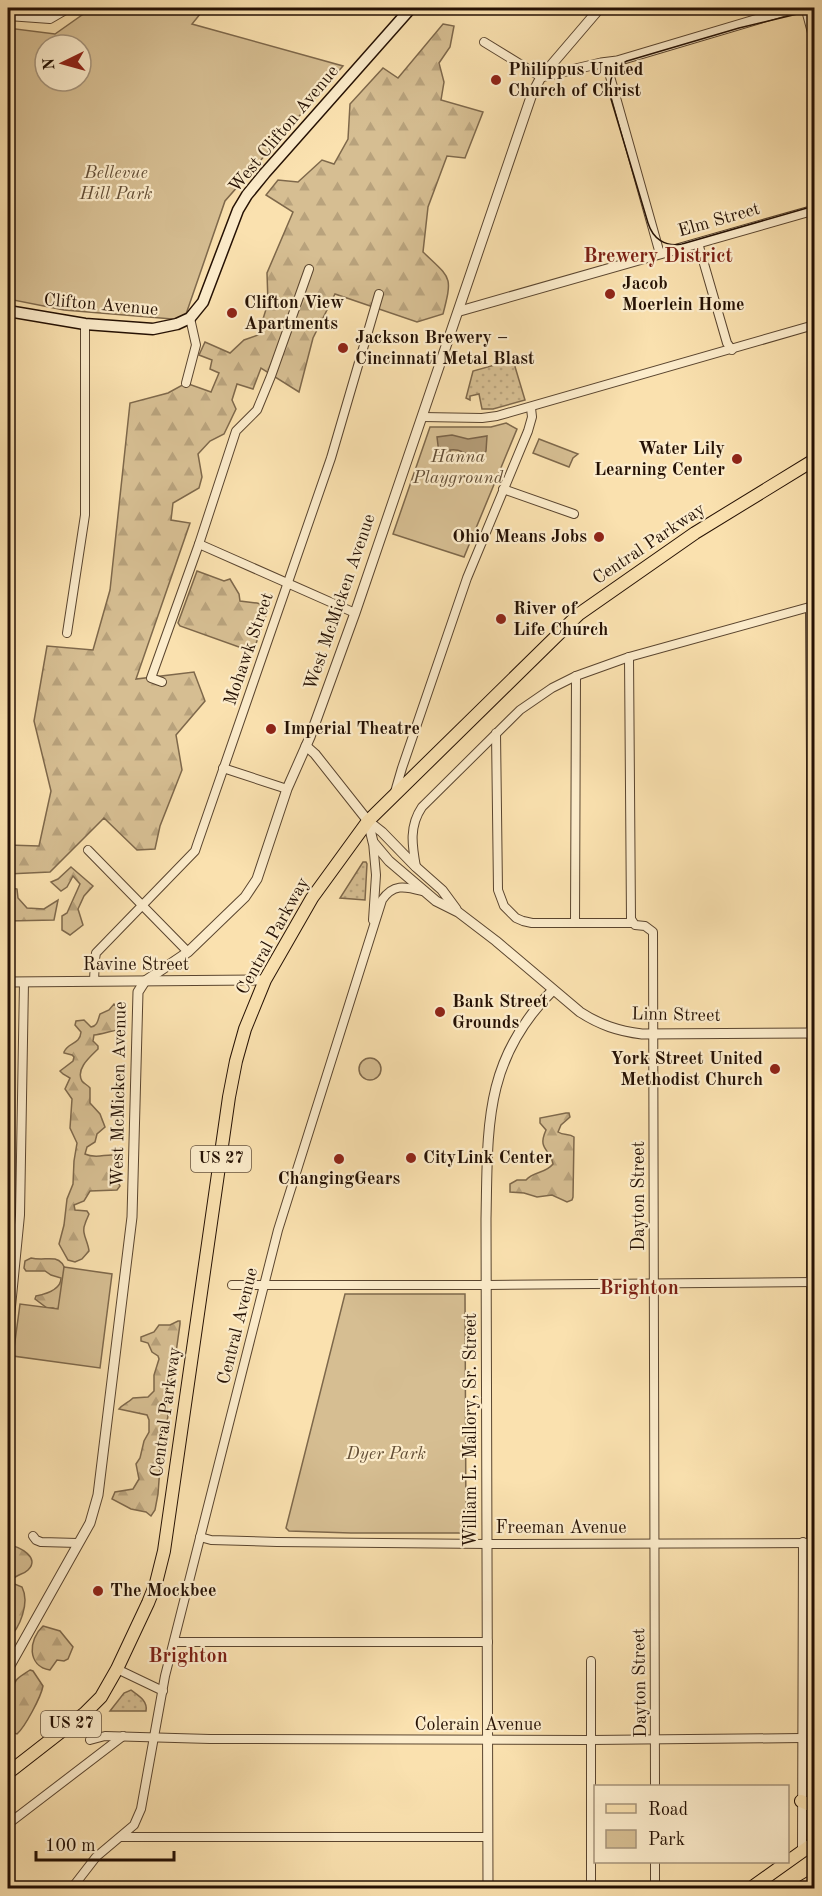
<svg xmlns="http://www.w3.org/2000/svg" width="822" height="1896" viewBox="0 0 822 1896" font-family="'Old Standard TT',serif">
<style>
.grass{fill:url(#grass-dots);stroke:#7e684b;stroke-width:1.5}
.forest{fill:url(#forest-firs);stroke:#7e684b;stroke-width:1.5}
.green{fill:#d6be92;stroke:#7e684b;stroke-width:1.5;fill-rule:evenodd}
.water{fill:#b29a75;stroke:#7a6348;stroke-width:1.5}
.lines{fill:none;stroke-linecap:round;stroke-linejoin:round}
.minor-casing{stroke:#5a452f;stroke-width:10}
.tertiary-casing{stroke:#5a452f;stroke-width:11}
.secondary-casing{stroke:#251104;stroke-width:13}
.primary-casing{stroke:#251104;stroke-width:14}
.motorway-casing{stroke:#251104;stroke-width:17}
.minor{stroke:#fceccb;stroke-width:8}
.tertiary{stroke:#fceccb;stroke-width:9}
.secondary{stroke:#fceccb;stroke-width:10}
.primary{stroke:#fae1af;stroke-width:12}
.motorway{stroke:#fae1af;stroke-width:15}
.tram{stroke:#251104;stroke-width:1.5}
.poi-dot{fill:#8f2418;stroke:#fceccb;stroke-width:2}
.labels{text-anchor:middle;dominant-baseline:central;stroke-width:4.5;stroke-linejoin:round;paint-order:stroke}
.shield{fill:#fceccb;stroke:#665340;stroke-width:1.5}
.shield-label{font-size:16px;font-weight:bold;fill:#251104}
.poi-label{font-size:18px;font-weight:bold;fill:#251104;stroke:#fceccb;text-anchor:start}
.street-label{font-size:18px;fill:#251104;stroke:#fceccb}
.park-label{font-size:18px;font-style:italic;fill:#634e36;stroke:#fceccb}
.neighbourhood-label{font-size:20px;font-weight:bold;fill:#7a1f14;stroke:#fceccb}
</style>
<defs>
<pattern id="grass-dots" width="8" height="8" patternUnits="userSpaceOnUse" patternTransform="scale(1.5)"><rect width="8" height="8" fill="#d6be92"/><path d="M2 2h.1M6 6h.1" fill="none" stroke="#b8a27c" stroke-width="1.8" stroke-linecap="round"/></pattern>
<pattern id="forest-firs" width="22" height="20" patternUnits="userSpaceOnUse" patternTransform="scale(1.5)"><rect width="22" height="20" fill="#d6be92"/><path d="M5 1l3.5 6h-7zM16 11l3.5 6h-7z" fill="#b8a27c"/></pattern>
</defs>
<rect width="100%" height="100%" fill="#fae1af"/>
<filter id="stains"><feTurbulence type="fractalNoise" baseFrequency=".00333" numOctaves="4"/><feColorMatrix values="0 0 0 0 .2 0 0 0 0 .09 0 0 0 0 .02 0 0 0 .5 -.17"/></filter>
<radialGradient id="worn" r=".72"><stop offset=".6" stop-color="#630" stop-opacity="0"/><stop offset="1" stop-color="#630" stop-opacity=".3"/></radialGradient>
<g class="grass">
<polygon points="513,360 525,400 493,409 482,409 479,394 470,396 470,400 466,398 473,371"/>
<polygon points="363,862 366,862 367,864 365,900 340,898"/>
<path d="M131,1690C139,1696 148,1701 146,1711H110L124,1693Z"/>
</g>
<g class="forest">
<path d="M443,24L454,26L450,47L439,63L444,82L441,100L483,112L465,158L447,156L428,207L423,252C451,279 453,275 443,314L417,322L335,294L313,338L299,392L261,368L253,389L237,384L232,400L236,409L224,434L210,441L198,454L202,477L199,488L173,503L171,520L190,523L136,679L194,672L205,701L176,735L182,770L160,826L155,849L137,850L104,818L50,872L8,874V845L39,846L51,791L34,721L47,646L93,650L110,590L130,403L168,393L186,383L211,392L219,373L210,369L212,360L199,355L205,342L230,353L244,340L258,335L268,303L267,273L293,212L266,195L278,180L298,182L322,160L334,164L348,139L350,104L383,68L398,78Z"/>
<polygon points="197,571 224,581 230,579 239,594 240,601 257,603 269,607 253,652 180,626 178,623"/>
<polygon points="71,867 93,886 84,896 78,909 83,925 70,935 62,930 62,916 67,913 80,884 73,876 67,887 61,891 51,882 58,879"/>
<polygon points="8,887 17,889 18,898 27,908 44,909 58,900 54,920 8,921"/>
<path d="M114,1004C121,1011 124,1021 119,1030C110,1031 103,1034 94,1035L93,1041L98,1046V1049C91,1056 75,1069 82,1081C84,1084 88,1085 90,1088V1103L100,1114L105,1127L97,1134L95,1142L87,1147L85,1154C97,1160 108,1152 120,1156C124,1167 114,1168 110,1176V1179L119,1184L120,1186L117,1190L90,1191L84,1201L74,1205L75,1210L87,1211L89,1214C88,1217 86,1220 85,1224C81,1233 88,1241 89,1251L82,1259L75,1262L68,1260L59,1244L64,1225L67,1199L73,1184L74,1161L77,1143L70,1128L72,1099L65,1089L70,1078L63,1074L60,1071L73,1061L74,1057L72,1055L64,1053V1052C68,1042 80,1045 81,1032L75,1025L76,1021L84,1020L91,1027C98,1026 98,1019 100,1014L109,1010Z"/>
<path d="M566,1113H569L570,1117L561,1125L558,1132C564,1136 569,1133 574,1137L573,1197L572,1200L567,1202L552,1195L537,1197L524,1193L510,1192V1184L517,1180H526C534,1171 545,1174 553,1164C550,1148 537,1150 546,1130L540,1123V1118Z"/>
<path d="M31,1258C40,1260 47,1258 55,1259C73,1263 66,1299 66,1313L53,1308H47L35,1299L36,1296C46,1294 61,1289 61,1278L51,1275L45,1271H26L24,1268L25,1261Z"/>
<path d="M178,1321H180V1324L173,1374L166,1396L168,1416L161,1454L158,1494L155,1510L151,1516L146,1512L131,1509L112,1499L115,1492L133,1489L139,1479L136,1464L140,1458L144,1441L149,1432V1420L147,1415L119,1409C123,1404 128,1403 133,1398L148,1397L154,1391V1375L159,1359L158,1356L152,1352L148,1343L141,1341V1337L154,1332L159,1325H170Z"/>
<path d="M9,1545C19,1546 41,1558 28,1570C23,1575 16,1574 11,1581L12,1583L22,1587C30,1603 20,1628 8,1639V1546Z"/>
<path d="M43,1626L60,1631L73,1647L68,1659L64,1661L57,1660L50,1670C27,1666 28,1640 43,1626Z"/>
<path d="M30,1670L33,1671L43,1686C41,1697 25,1727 17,1734L8,1731V1694L14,1691C13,1678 20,1677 30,1670Z"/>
</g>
<g class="green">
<path d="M92,8H205L192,24L343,66L225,201L184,320L64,310L8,299V28L55,34ZM45,45H81V81H45Z"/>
<polygon points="506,423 517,429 464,557 393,534 430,427 491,427"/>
<polygon points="539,439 578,454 573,458 569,467 533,453"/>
<circle cx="370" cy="1069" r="11"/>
<polygon points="64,1267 112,1274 100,1368 13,1356 20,1304 58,1309"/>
<polygon points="345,1294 465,1294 466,1530 463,1533 351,1533 289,1531 286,1528"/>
</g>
<path class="water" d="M452,435L468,439L487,436L486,451L479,463C470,457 462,448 450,450L452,461L440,462L437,437Z"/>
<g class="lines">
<g class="minor-casing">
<g id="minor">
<polyline points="8,16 50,19 69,8"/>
<polyline points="484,42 541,77"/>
<polyline points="606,62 660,254"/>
<polyline points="698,243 727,343 732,350"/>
<polyline points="186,383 196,345 190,318"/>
<polyline points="422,417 482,418 497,416 814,325"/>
<polyline points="503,489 574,514"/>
<polyline points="199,544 355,613"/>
<polyline points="810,607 811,763 811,1543"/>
<polyline points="67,633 85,515 85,324"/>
<polyline points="629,657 631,919 635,925 645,926 653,932 655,1786"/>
<polyline points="162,682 151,678 199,544 236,431 257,410 271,376 309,269"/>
<polyline points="496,733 498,890 504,906 516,918 523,921 532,923 632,923"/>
<polyline points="223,768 287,789"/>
<polyline points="395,792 402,768 467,578 528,431 532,417 531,408"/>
<polyline points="88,850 188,952"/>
<path d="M416,867C412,845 409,826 422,807L520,710L552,688L576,676L629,657L813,606"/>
<polyline points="373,920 376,875 373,842"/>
<polyline points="575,923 576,676"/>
<polyline points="94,981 95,959 96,953 195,851 197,845 331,458 379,294"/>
<polyline points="232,1285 487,1285 814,1282"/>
<polyline points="8,1337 20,1215 24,982"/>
<polyline points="33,1536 36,1540 41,1542 78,1543"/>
<polyline points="200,1537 211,1540 277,1542 488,1544 813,1543"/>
<polyline points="174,1642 488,1642"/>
<polyline points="591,1661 591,1888"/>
<polyline points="117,1669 163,1691"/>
<polyline points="90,1740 105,1736 210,1739 591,1740 802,1738"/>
<polyline points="8,1824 123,1736"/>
<polyline points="121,1837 488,1837"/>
<polyline points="802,1852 803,1542"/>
<path d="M72,1888L96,1857L134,1825L141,1809L165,1676L278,1230L382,900C393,884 404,886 422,891"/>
<polyline points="655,1888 655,1862"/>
</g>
</g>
<g class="tertiary-casing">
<g id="tertiary">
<polyline points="806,8 814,38"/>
<polyline points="541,77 601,63 617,61 795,8"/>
<polyline points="460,311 814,210"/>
<polyline points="306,746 315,754 368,821 382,832 416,867 442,890 456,909"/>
<path d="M368,821L373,842L389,861L436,901L458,912L496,941L580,1012C600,1025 618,1031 642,1034L814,1033"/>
<polyline points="8,982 265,980"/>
<polyline points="8,1669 90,1523 98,1495 132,1217 138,992 145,981 188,952 245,897 257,879 287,789 310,737 355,613 532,94 541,77 600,8"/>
<path d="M488,1888L486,1219C488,1127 483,1060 553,990"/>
</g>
</g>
<g class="secondary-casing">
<polyline id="secondary" points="8,311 85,324 153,329 177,324 190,318 203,302 238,210 247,195 265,173 411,8"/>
</g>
<g class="primary-casing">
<g id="primary">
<polyline points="8,1773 85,1713 101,1697 117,1669 148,1603 156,1583 164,1551 229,1097 236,1061 245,1029 265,980 312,898 368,821 579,614 695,533 814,460"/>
<polyline points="801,1801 814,1807"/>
<polyline points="751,1888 814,1843"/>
</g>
</g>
<g class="motorway-casing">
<polyline id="motorway" points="804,1888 814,1882"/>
</g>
<use href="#minor" class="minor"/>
<use href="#tertiary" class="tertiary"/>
<use href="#secondary" class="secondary"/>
<use href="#primary" class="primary"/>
<use href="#motorway" class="motorway"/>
<path class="tram" d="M814,10L739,28L627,61C611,68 608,82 611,99L648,223C653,239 665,247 682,244L814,206"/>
</g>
<g class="poi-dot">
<circle cx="496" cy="80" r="6"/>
<circle cx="610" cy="294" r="6"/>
<circle cx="232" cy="313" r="6"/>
<circle cx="343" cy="348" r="6"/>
<circle cx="737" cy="459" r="6"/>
<circle cx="599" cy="537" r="6"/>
<circle cx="501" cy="619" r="6"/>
<circle cx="271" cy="729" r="6"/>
<circle cx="440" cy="1012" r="6"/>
<circle cx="775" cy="1069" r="6"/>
<circle cx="411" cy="1158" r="6"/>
<circle cx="339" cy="1159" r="6"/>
<circle cx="98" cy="1591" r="6"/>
</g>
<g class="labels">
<g class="shield">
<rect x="191" y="1146" width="60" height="26" rx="4.5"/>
<rect x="41" y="1711" width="60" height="26" rx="4.5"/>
</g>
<g class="shield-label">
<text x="221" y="1159">US 27</text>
<text x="71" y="1724">US 27</text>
</g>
<g class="poi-label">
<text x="508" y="70">Philippus United<tspan x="508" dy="21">Church of Christ</tspan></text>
<text x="622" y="284">Jacob<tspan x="622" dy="21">Moerlein Home</tspan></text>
<text x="244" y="303">Clifton View<tspan x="244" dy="21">Apartments</tspan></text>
<text x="355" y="338">Jackson Brewery –<tspan x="355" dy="21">Cincinnati Metal Blast</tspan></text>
<text x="725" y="449" text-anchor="end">Water Lily<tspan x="725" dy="21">Learning Center</tspan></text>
<text x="587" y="537" text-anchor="end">Ohio Means Jobs</text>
<text x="513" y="609">River of<tspan x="513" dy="21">Life Church</tspan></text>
<text x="283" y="729">Imperial Theatre</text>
<text x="452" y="1002">Bank Street<tspan x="452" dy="21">Grounds</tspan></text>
<text x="763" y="1059" text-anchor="end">York Street United<tspan x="763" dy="21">Methodist Church</tspan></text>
<text x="423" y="1158">CityLink Center</text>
<text x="339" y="1179" text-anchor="middle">ChangingGears</text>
<text x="110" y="1591">The Mockbee</text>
</g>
<g class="street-label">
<text transform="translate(284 129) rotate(-50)">West Clifton Avenue</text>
<text transform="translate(719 220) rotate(-16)">Elm Street</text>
<text transform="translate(101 305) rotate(5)">Clifton Avenue</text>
<text transform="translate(649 544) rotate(-34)">Central Parkway</text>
<text transform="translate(340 602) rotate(-71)">West McMicken Avenue</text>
<text transform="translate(249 649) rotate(-71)">Mohawk Street</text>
<text transform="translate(273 936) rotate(-61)">Central Parkway</text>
<text x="136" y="965">Ravine Street</text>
<text transform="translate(676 1015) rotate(1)">Linn Street</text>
<text transform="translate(119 1094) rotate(-89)">West McMicken Avenue</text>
<text transform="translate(639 1196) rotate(-90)">Dayton Street</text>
<text transform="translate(238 1326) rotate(-76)">Central Avenue</text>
<text transform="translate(166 1412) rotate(-82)">Central Parkway</text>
<text transform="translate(471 1430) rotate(-90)">William L. Mallory, Sr. Street</text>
<text x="561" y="1528">Freeman Avenue</text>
<text transform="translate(640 1683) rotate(-91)">Dayton Street</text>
<text x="478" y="1725">Colerain Avenue</text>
</g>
<g class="park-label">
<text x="116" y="173">Bellevue<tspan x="116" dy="21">Hill Park</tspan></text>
<text x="458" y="457">Hanna<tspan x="458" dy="21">Playground</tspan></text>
<text x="386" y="1454">Dyer Park</text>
</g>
<g class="neighbourhood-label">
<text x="658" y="257">Brewery District</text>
<text x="639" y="1289">Brighton</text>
<text x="188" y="1657">Brighton</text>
</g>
</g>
<rect width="822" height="1896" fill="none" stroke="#fae1af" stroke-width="30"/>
<rect x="9" y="9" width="804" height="1878" fill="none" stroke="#251104" stroke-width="3"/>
<rect x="15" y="15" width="792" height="1866" fill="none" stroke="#251104" stroke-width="1.5"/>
<rect x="594" y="1785" width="195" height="78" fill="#fceccb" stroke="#a6947b" stroke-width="1.5"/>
<rect x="606" y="1804" width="30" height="9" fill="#fae1af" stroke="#a6947b" stroke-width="1.5"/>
<text x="648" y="1815" font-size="18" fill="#251104">Road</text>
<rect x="606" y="1830" width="30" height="18" fill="#d6be92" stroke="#a6947b" stroke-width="1.5"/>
<text x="648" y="1845" font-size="18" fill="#251104">Park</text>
<g transform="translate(63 63) rotate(265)"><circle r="28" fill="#fceccb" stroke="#a6947b" stroke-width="1.5"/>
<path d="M0-4.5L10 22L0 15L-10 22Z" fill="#8f2418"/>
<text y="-9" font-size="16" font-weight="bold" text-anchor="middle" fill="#251104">N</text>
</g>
<path d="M36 1851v9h138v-9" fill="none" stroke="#251104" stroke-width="3"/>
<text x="45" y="1851" font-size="18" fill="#251104" stroke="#fceccb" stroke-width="4.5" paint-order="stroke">100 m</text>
<rect width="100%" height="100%" filter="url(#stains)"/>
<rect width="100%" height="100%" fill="url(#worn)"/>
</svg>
